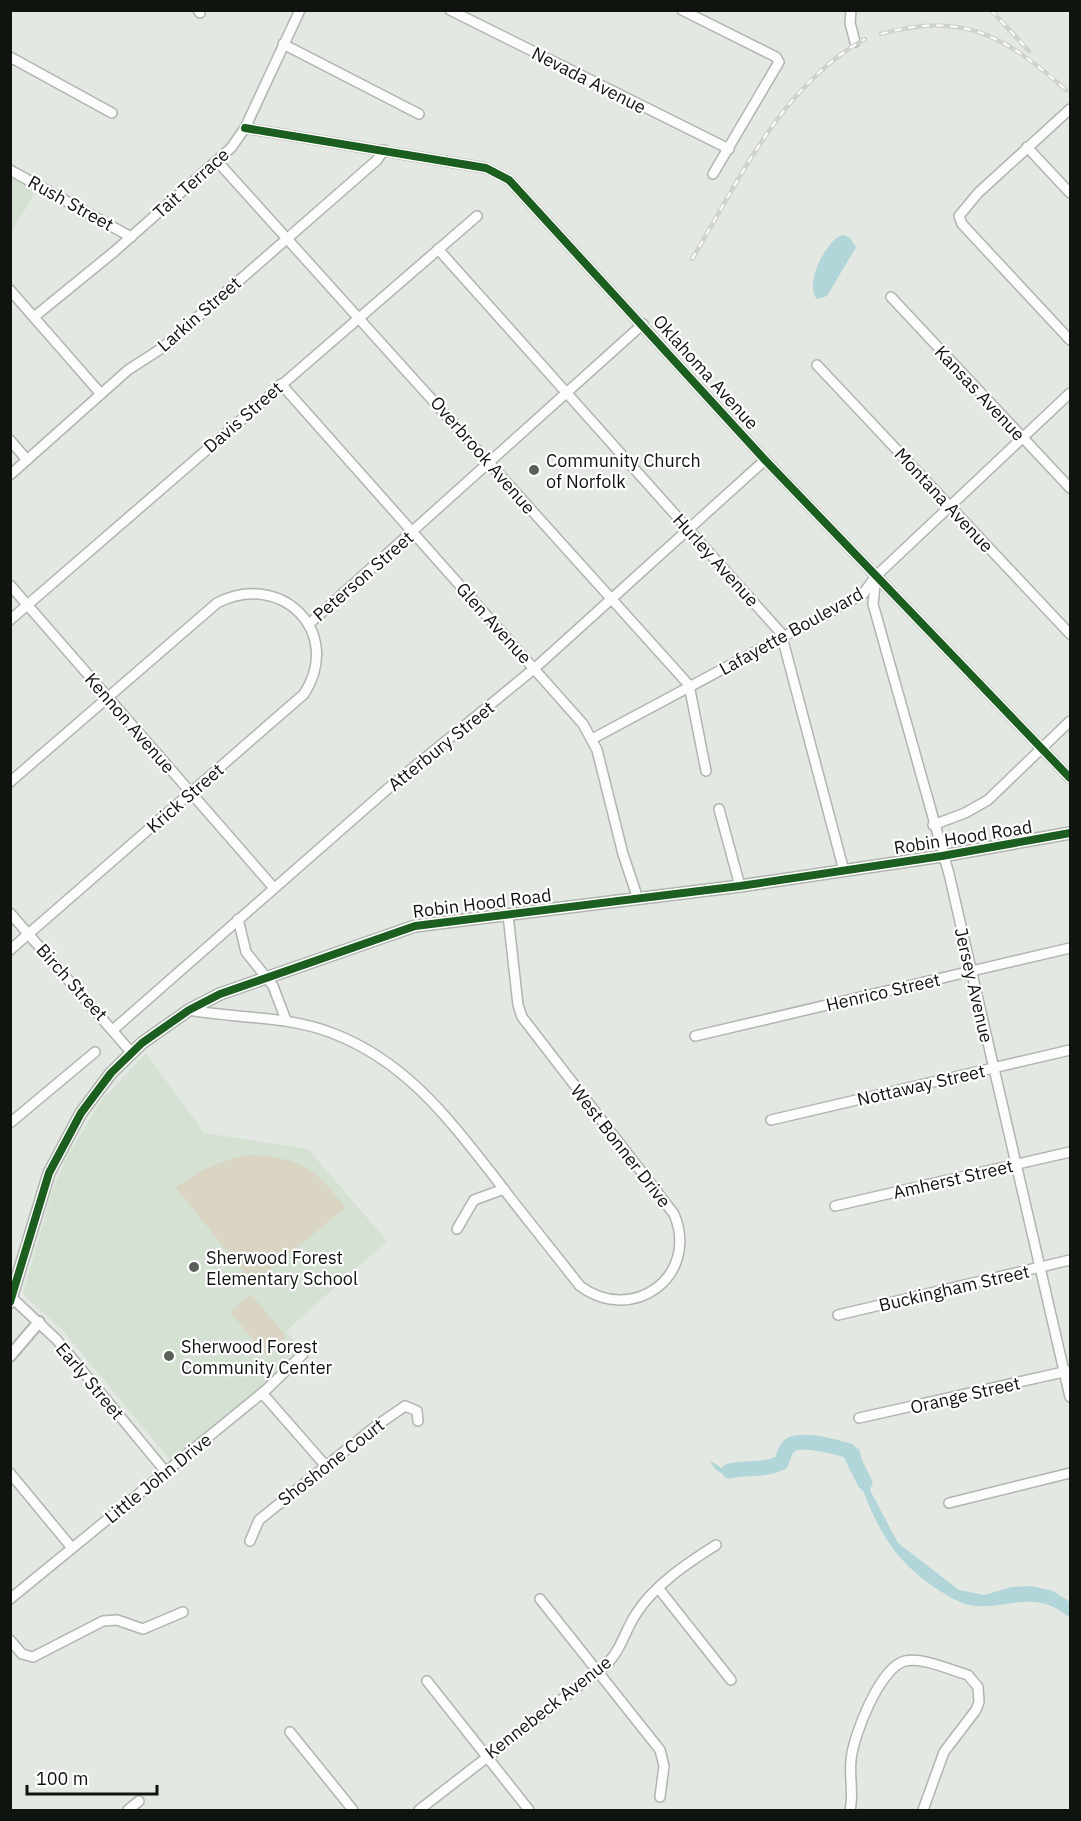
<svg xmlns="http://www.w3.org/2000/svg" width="1081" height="1821" viewBox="0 0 1081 1821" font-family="'IBM Plex Sans',sans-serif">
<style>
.built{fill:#d4e1d3}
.green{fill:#dad4c3}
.water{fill:#b1d5d8}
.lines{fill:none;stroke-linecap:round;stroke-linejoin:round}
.river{stroke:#b1d5d8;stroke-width:15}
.minor-casing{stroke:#b0b5af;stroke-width:12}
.tertiary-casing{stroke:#b0b5af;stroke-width:14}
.minor{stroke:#fbfcfb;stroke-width:9}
.tertiary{stroke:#fbfcfb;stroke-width:10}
.rail-casing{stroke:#d0d2cf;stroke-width:4.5}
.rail{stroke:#fff;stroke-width:2;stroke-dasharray:7;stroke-linecap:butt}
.cycleway-casing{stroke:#fff;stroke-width:11}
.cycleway{stroke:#1b5e20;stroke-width:8}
.poi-dot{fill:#5a5f59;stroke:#fff;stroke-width:2}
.labels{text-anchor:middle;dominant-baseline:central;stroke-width:4.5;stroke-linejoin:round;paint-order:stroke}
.street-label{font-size:18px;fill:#10140f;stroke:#fff}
.poi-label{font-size:18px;fill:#10140f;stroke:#fff;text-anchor:start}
</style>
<rect width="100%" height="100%" fill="#e3e9e2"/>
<g class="built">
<polygon points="11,178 36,191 11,233"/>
<polygon points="146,1053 204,1133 308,1149 387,1241 286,1331 301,1349 260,1388 170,1460 65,1333 23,1294 52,1191 67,1157 100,1102"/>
</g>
<g class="green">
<path d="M249,1155C299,1157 316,1168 345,1208L265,1274L245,1273L176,1188C199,1171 220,1160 249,1155Z"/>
<polygon points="251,1294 286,1337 265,1354 230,1312"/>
</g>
<g class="water">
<path d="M843,235L849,237L856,247L827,296L817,299C803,285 827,238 843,235Z"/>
<path d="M804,1441L838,1442L859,1449L871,1492L898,1543L959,1590L984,1595L1012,1587L1031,1586L1053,1591L1070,1602V1618C1032,1585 1004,1614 965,1604C956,1601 945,1594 937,1589C899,1564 880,1535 864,1493C856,1472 857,1462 840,1445L788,1448V1446L781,1451L778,1467C770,1474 729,1478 719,1472C715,1470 712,1464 709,1460L725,1470L771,1466L782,1445Z"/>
</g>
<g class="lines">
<path class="river" d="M729,1471C747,1467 763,1471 781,1463C783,1458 785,1450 789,1446C800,1437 836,1447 849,1451L865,1483"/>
<g class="minor-casing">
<g id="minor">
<polyline points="198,10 200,13"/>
<polyline points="450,10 729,149"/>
<polyline points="682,10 776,57 779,62 713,174"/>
<polyline points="851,10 850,23 855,42"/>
<polyline points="283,44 419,114"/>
<polyline points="10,57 112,113"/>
<polyline points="1070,109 978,193 959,216 962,224 1070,340"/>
<polyline points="245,128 486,168 509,180 765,460 1070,778"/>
<polyline points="1027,147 1070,193"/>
<polyline points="217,161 689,685 706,771"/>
<polyline points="10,170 131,237"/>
<polyline points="438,249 781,633 844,871"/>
<polyline points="10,290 101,394"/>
<polyline points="891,297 1070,488"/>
<polyline points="34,317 115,251 231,148 245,128 300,10"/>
<polyline points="817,365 1070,634"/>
<polyline points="281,384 583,724 597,750 623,854 638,899"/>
<polyline points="10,440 27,460"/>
<polyline points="10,475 128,370 162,348 377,160 384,150"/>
<polyline points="876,576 873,604 949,874 1070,1397"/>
<polyline points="10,585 274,888"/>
<polyline points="10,620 477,216"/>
<polyline points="309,624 643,324"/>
<polyline points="592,739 863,594 876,576 1070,393"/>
<path d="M10,782L217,603C281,570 344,632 304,694L10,950"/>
<polyline points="719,809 740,886"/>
<polyline points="933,825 965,813 988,800 1070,721"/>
<polyline points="10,913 131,1052"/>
<polyline points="238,919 246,952 273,986 286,1020"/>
<path d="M189,1010C237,1019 286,1015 332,1033C406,1061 449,1119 496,1179C523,1215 552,1250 580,1286C633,1325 700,1276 674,1214L522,1017L518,1005L508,915"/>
<polyline points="114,1029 392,785 535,668 765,460"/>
<polyline points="695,1036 1070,948"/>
<polyline points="771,1120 1070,1050"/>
<polyline points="10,1123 95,1052"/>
<polyline points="835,1206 1070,1152"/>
<polyline points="457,1229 474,1200 504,1189"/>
<polyline points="10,1296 57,1340 165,1471"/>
<polyline points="838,1315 1070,1260"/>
<polyline points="262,1393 325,1465"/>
<polyline points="859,1418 1068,1371"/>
<polyline points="10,1473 72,1548"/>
<polyline points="949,1503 1070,1473"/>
<polyline points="250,1541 259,1520 376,1426 405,1406 417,1411 418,1421"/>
<polyline points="659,1589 731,1680"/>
<polyline points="10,1599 267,1389 303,1354"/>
<polyline points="540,1599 660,1750 664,1766 660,1797"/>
<polyline points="10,1640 22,1654 33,1657 103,1621 117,1620 143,1629 183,1612"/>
<polyline points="427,1681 529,1810"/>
<polyline points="290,1732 353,1810"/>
<polyline points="128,1810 139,1801"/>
<path d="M419,1810L606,1665C622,1649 624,1632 636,1614C654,1585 689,1562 716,1545"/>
<path d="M850,1810C854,1794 849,1777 851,1760C853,1736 880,1667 905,1661C923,1657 950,1670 968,1675L978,1687L979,1702L976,1710L944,1752L923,1810"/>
</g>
</g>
<g class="tertiary-casing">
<g id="tertiary">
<polyline points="10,1302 49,1173 81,1113 111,1073 142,1043 189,1010 220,994 415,926 740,886 942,856 1070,833"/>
<polyline points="10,1356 39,1322"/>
</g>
</g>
<use href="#minor" class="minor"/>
<use href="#tertiary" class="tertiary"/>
<g class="rail-casing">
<g id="rail">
<polyline points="991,10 1029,51"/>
<path d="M881,34C963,11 1005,36 1066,90"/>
<path d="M692,259C740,179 781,86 865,39"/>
</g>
</g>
<use href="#rail" class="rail"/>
<g class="cycleway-casing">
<g id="cycleway">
<polyline points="245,128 486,168 509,180 765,460 1070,778"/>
<polyline points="10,1302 49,1173 81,1113 111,1073 142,1043 189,1010 220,994 415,926 740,886 942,856 1070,833"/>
</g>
</g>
<use href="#cycleway" class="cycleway"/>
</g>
<g class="poi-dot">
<circle cx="534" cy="470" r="6"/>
<circle cx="194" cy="1267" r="6"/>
<circle cx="169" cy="1356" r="6"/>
</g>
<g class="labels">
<g class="street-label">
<text transform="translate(589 80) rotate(27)">Nevada Avenue</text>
<text transform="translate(191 183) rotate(-42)">Tait Terrace</text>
<text transform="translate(71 203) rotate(29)">Rush Street</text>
<text transform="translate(199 314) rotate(-41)">Larkin Street</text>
<text transform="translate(706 372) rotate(48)">Oklahoma Avenue</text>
<text transform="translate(980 393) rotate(47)">Kansas Avenue</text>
<text transform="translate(243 417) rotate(-41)">Davis Street</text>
<text transform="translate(483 455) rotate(49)">Overbrook Avenue</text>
<text transform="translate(944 500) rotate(47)">Montana Avenue</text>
<text transform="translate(716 560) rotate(48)">Hurley Avenue</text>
<text transform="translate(363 576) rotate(-41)">Peterson Street</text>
<text transform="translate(494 623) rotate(48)">Glen Avenue</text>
<text transform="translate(791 631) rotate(-29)">Lafayette Boulevard</text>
<text transform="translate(130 723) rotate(49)">Kennon Avenue</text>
<text transform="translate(441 746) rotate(-39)">Atterbury Street</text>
<text transform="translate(185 798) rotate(-41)">Krick Street</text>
<text transform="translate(963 837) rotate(-9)">Robin Hood Road</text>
<text transform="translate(482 903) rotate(-7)">Robin Hood Road</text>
<text transform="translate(72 982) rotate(48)">Birch Street</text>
<text transform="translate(974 985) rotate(77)">Jersey Avenue</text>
<text transform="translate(883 992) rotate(-13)">Henrico Street</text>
<text transform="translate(921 1085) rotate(-13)">Nottaway Street</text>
<text transform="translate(621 1146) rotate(52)">West Bonner Drive</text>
<text transform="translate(953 1179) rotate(-13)">Amherst Street</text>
<text transform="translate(954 1288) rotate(-13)">Buckingham Street</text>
<text transform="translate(90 1381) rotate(50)">Early Street</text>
<text transform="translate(965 1395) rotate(-13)">Orange Street</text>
<text transform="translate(331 1462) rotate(-38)">Shoshone Court</text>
<text transform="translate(158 1478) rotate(-39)">Little John Drive</text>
<text transform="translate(548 1707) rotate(-38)">Kennebeck Avenue</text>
</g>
<g class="poi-label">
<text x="546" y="460">Community Church<tspan x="546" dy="21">of Norfolk</tspan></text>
<text x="206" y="1257">Sherwood Forest<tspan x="206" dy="21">Elementary School</tspan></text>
<text x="181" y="1346">Sherwood Forest<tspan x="181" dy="21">Community Center</tspan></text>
</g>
</g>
<rect width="1081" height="1821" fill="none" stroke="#10140f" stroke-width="24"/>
<path d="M27 1785v9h130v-9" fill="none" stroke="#10140f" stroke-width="3"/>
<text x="36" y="1785" font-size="18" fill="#10140f" stroke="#ffffff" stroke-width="4.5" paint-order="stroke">100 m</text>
</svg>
